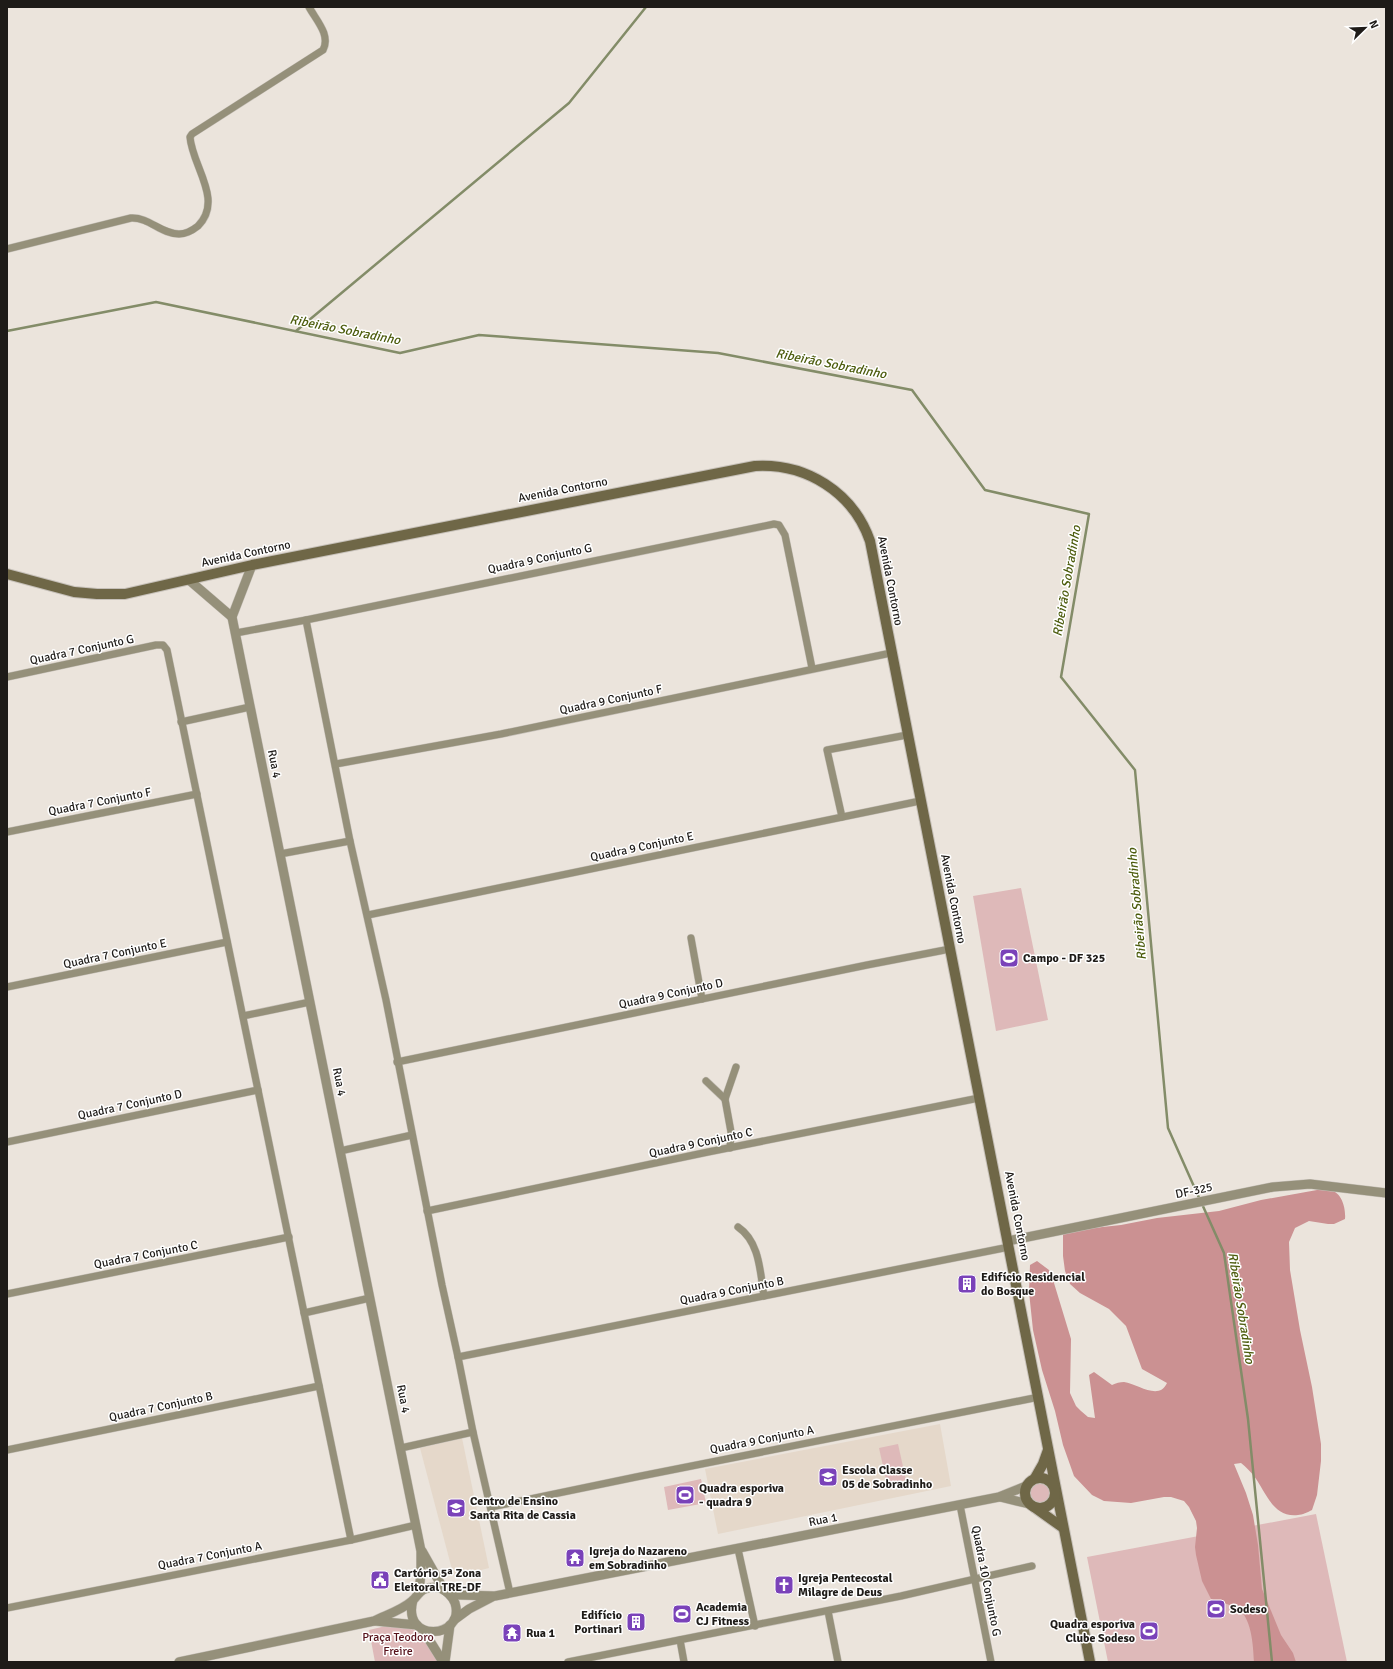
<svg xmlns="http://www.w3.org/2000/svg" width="1393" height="1669" viewBox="0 0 1393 1669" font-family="Signika,sans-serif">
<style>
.built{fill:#e5d8ca}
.green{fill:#deb9b9}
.forest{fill:#cb9192}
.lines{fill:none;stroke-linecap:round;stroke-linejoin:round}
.stream{stroke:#838c68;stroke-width:2.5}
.minor-casing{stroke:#c6c0b9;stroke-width:8}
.tertiary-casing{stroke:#c6c0b9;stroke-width:10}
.secondary-casing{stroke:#c6c0b9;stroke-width:12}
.minor{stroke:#95907a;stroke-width:7}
.tertiary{stroke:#95907a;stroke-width:9}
.secondary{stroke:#6f6747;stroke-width:10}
.labels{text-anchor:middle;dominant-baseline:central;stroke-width:3;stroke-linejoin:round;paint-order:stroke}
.street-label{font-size:12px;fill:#1e1b18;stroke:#fff}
.poi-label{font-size:12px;font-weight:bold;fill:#1e1b18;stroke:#fff;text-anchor:start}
.park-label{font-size:12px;fill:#56111a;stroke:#fff}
.water-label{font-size:13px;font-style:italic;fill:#4c5c0d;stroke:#fff}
</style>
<rect width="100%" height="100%" fill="#ebe4dc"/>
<g class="built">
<polygon points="940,1424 951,1486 718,1534 705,1469"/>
<polygon points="462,1438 489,1568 454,1577 420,1448"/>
</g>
<g class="green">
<polygon points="1021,888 1048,1020 996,1031 973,896"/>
<polygon points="898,1444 906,1480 887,1484 879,1448"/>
<polygon points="701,1479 706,1503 668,1510 664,1487"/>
<circle cx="1039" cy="1492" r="11"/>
<polygon points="1316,1514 1347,1662 1108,1662 1087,1557"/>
<path d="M390,1625C423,1626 425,1638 442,1662H375L369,1630Z"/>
</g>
<path class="forest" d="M1317,1190C1321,1190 1326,1190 1330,1190C1342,1192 1346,1209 1345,1219L1334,1224H1328L1309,1221L1295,1228L1289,1242L1290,1270L1300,1330L1312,1387L1321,1444V1461L1317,1495L1312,1510C1308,1512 1302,1515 1298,1515C1273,1518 1266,1492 1254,1476C1250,1471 1246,1467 1241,1463L1234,1464L1246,1493L1253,1515L1258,1545L1262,1589L1281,1635L1293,1653L1296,1662H1254C1253,1645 1252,1615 1235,1607C1227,1603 1219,1603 1211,1599L1202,1581L1196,1555L1195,1547L1197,1528L1196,1521L1189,1507L1184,1501L1171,1497H1164L1131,1503L1104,1501L1092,1495L1074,1476L1063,1445L1055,1411L1042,1370L1033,1330L1029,1292L1030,1265L1037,1261L1049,1270L1054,1283L1071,1339L1070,1393L1076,1406L1081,1411L1088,1417L1095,1418L1089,1375L1094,1372L1112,1385C1116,1383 1120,1382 1124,1382C1138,1384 1159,1401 1167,1383L1142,1369L1126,1326L1109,1309L1080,1293L1070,1284L1065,1271L1063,1256V1234L1075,1230L1121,1225L1157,1218L1219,1211L1261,1200Z"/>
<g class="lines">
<g class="stream">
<polyline points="7,331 156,302 400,353 479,335 718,353 912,390 985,490 1089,514 1061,677 1135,770 1168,1128 1200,1200"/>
<polyline points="296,331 569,103 646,7"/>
<polyline points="1202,1204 1224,1253 1248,1419 1272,1662"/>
</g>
<g class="minor-casing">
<g id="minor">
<path d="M7,249L131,218C149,217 161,234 179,234C186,234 193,230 198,226C224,200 192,166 190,137L192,134L323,50C331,35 316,20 309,7"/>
<polyline points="306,620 350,841 386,1000 442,1285 458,1357 473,1432 510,1593"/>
<polyline points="236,633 306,620 774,524 779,525 785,535 812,668"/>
<polyline points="7,677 156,645 163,645 167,650 351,1540"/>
<polyline points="181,722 250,707"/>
<polyline points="336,764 501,734 891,653"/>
<polyline points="842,817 827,750 907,735"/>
<polyline points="7,832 197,794"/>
<polyline points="280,854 350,841"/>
<polyline points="368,915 920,801"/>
<polyline points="691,938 702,999"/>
<polyline points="7,987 227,942"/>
<polyline points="243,1016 310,1002"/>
<polyline points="397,1062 867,965 950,949"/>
<polyline points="706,1081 725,1099"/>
<polyline points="7,1142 258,1090"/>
<polyline points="730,1148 731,1132 725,1099 736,1067"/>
<polyline points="340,1151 412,1135"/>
<polyline points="427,1211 708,1152 979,1098"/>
<path d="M738,1227C760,1242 760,1272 764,1296"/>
<polyline points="7,1294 289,1237"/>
<polyline points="304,1313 370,1298"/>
<polyline points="458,1357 1009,1247"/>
<polyline points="401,1448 473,1432"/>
<polyline points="7,1450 319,1386"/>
<polyline points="960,1505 991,1662"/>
<polyline points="491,1507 636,1477 1039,1397"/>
<polyline points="738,1549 755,1626"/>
<polyline points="7,1608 351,1540 416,1525"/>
<polyline points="828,1611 838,1662"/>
<polyline points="680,1640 684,1662"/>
<polyline points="568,1662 901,1596 1032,1566"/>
</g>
</g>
<g class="tertiary-casing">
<g id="tertiary">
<polyline points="252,565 232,617 421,1551 421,1572 419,1593"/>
<polyline points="189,580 232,617"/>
<polyline points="1008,1241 1273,1187 1310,1184 1386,1193"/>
<polyline points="1000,1497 1029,1504"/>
<polyline points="422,1551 444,1590"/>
<polyline points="448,1593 459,1595 495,1596 999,1497 1026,1486"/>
<polyline points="454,1620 469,1609 492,1597"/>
<polyline points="375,1621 417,1625"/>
<polyline points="423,1630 443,1662"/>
<path d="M179,1662L374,1621C386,1615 402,1610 412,1601C417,1597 419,1591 425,1589C430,1587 436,1587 440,1588C447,1591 452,1596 455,1603C466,1639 401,1644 413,1600"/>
<polyline points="445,1662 450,1625"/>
</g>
</g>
<g class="secondary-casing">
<g id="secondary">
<path d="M7,574L74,592L97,594H125L252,565L755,466C806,463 853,492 870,541L1090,1662"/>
<circle cx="1040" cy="1493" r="15"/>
<polyline points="1035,1478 1043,1464 1048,1450"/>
<polyline points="1034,1507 1062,1527"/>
</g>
</g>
<use href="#minor" class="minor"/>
<use href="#tertiary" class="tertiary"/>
<use href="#secondary" class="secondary"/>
</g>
<defs>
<g id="stadium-square" transform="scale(1)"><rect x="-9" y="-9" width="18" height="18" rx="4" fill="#7a42b9" stroke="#fff"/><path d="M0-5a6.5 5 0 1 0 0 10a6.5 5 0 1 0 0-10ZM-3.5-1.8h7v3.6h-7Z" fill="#fff"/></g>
<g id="building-square" transform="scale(1)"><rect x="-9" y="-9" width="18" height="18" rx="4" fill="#7a42b9" stroke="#fff"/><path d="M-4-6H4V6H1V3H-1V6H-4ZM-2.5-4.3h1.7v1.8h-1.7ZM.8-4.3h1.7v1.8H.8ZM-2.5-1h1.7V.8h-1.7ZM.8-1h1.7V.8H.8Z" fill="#fff"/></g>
<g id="school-square" transform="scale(1)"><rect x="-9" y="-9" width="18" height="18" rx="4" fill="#7a42b9" stroke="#fff"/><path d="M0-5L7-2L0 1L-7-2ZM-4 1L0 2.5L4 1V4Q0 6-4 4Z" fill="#fff"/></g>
<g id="temple-square" transform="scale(1)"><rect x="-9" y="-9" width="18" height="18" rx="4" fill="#7a42b9" stroke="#fff"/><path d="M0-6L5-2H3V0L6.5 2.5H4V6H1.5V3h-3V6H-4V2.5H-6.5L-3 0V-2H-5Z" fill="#fff"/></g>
<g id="civic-square" transform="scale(1)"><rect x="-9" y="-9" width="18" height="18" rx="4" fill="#7a42b9" stroke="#fff"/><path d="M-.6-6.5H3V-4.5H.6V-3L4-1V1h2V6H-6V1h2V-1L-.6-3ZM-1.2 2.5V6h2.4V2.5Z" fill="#fff"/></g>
<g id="church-square" transform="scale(1)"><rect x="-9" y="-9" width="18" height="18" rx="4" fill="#7a42b9" stroke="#fff"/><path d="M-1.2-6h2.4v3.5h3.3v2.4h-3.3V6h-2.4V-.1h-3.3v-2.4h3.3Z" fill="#fff"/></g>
</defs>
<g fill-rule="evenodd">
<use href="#stadium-square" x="1009" y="958"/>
<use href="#building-square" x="967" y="1284"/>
<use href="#school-square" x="828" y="1477"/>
<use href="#stadium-square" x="685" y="1495"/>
<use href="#school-square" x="456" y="1508"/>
<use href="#temple-square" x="575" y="1558"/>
<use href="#civic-square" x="380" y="1580"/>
<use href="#church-square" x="784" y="1585"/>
<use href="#stadium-square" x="1216" y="1609"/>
<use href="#stadium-square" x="682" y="1614"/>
<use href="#building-square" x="636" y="1622"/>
<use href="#stadium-square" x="1149" y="1631"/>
<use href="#temple-square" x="512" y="1633"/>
</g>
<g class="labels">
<g class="street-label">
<text transform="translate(563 490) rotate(-11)">Avenida Contorno</text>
<text transform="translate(246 554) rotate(-12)">Avenida Contorno</text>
<text transform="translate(540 559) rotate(-12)">Quadra 9 Conjunto G</text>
<text transform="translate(890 581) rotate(79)">Avenida Contorno</text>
<text transform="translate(82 650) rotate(-12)">Quadra 7 Conjunto G</text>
<text transform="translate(611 700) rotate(-12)">Quadra 9 Conjunto F</text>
<text transform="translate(274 764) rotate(79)">Rua 4</text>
<text transform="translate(100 802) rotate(-11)">Quadra 7 Conjunto F</text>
<text transform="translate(642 847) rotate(-12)">Quadra 9 Conjunto E</text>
<text transform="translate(953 899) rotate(79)">Avenida Contorno</text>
<text transform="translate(115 954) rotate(-12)">Quadra 7 Conjunto E</text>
<text transform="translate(671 994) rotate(-12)">Quadra 9 Conjunto D</text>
<text transform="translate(339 1082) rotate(79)">Rua 4</text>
<text transform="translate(130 1105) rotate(-12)">Quadra 7 Conjunto D</text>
<text transform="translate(701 1143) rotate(-12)">Quadra 9 Conjunto C</text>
<text transform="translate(1194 1191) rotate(-12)">DF-325</text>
<text transform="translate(1017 1216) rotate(79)">Avenida Contorno</text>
<text transform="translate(146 1255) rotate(-11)">Quadra 7 Conjunto C</text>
<text transform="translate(732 1291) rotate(-11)">Quadra 9 Conjunto B</text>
<text transform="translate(403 1399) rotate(79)">Rua 4</text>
<text transform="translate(161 1407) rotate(-12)">Quadra 7 Conjunto B</text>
<text transform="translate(762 1440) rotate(-11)">Quadra 9 Conjunto A</text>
<text transform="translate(823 1520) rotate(-11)">Rua 1</text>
<text transform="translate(210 1556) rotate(-11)">Quadra 7 Conjunto A</text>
<text transform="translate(986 1581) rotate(79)">Quadra 10 Conjunto G</text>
</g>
<g class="poi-label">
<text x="1023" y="958">Campo - DF 325</text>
<text x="981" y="1277">Edifício Residencial<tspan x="981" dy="14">do Bosque</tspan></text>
<text x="842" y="1470">Escola Classe<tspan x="842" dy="14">05 de Sobradinho</tspan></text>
<text x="699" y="1488">Quadra esporiva<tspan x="699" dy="14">- quadra 9</tspan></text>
<text x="470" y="1501">Centro de Ensino<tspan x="470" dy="14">Santa Rita de Cassia</tspan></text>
<text x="589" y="1551">Igreja do Nazareno<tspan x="589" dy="14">em Sobradinho</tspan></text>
<text x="394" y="1573">Cartório 5ª Zona<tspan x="394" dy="14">Eleitoral TRE-DF</tspan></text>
<text x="798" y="1578">Igreja Pentecostal<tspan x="798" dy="14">Milagre de Deus</tspan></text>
<text x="696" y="1607">Academia<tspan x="696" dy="14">CJ Fitness</tspan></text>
<text x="1230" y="1609">Sodeso</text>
<text x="622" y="1615" text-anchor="end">Edifício<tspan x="622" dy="14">Portinari</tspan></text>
<text x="1135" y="1624" text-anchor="end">Quadra esporiva<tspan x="1135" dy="14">Clube Sodeso</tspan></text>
<text x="526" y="1633">Rua 1</text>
</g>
<g class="park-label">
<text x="398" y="1637">Praça Teodoro<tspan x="398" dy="14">Freire</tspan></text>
</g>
<g class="water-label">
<text transform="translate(345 330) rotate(11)">Ribeirão Sobradinho</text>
<text transform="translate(831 364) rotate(11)">Ribeirão Sobradinho</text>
<text transform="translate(1067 581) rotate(-80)">Ribeirão Sobradinho</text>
<text transform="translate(1137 904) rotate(-95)">Ribeirão Sobradinho</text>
<text transform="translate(1241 1308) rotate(81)">Ribeirão Sobradinho</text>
</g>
</g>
<rect width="1393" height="1669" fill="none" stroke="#1e1b18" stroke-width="16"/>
<g transform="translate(1365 28) rotate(67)" stroke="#ffffff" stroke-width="3" paint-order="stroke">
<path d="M0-3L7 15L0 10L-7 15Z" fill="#1e1b18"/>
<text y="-6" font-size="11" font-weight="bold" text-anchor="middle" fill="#1e1b18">N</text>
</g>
</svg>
